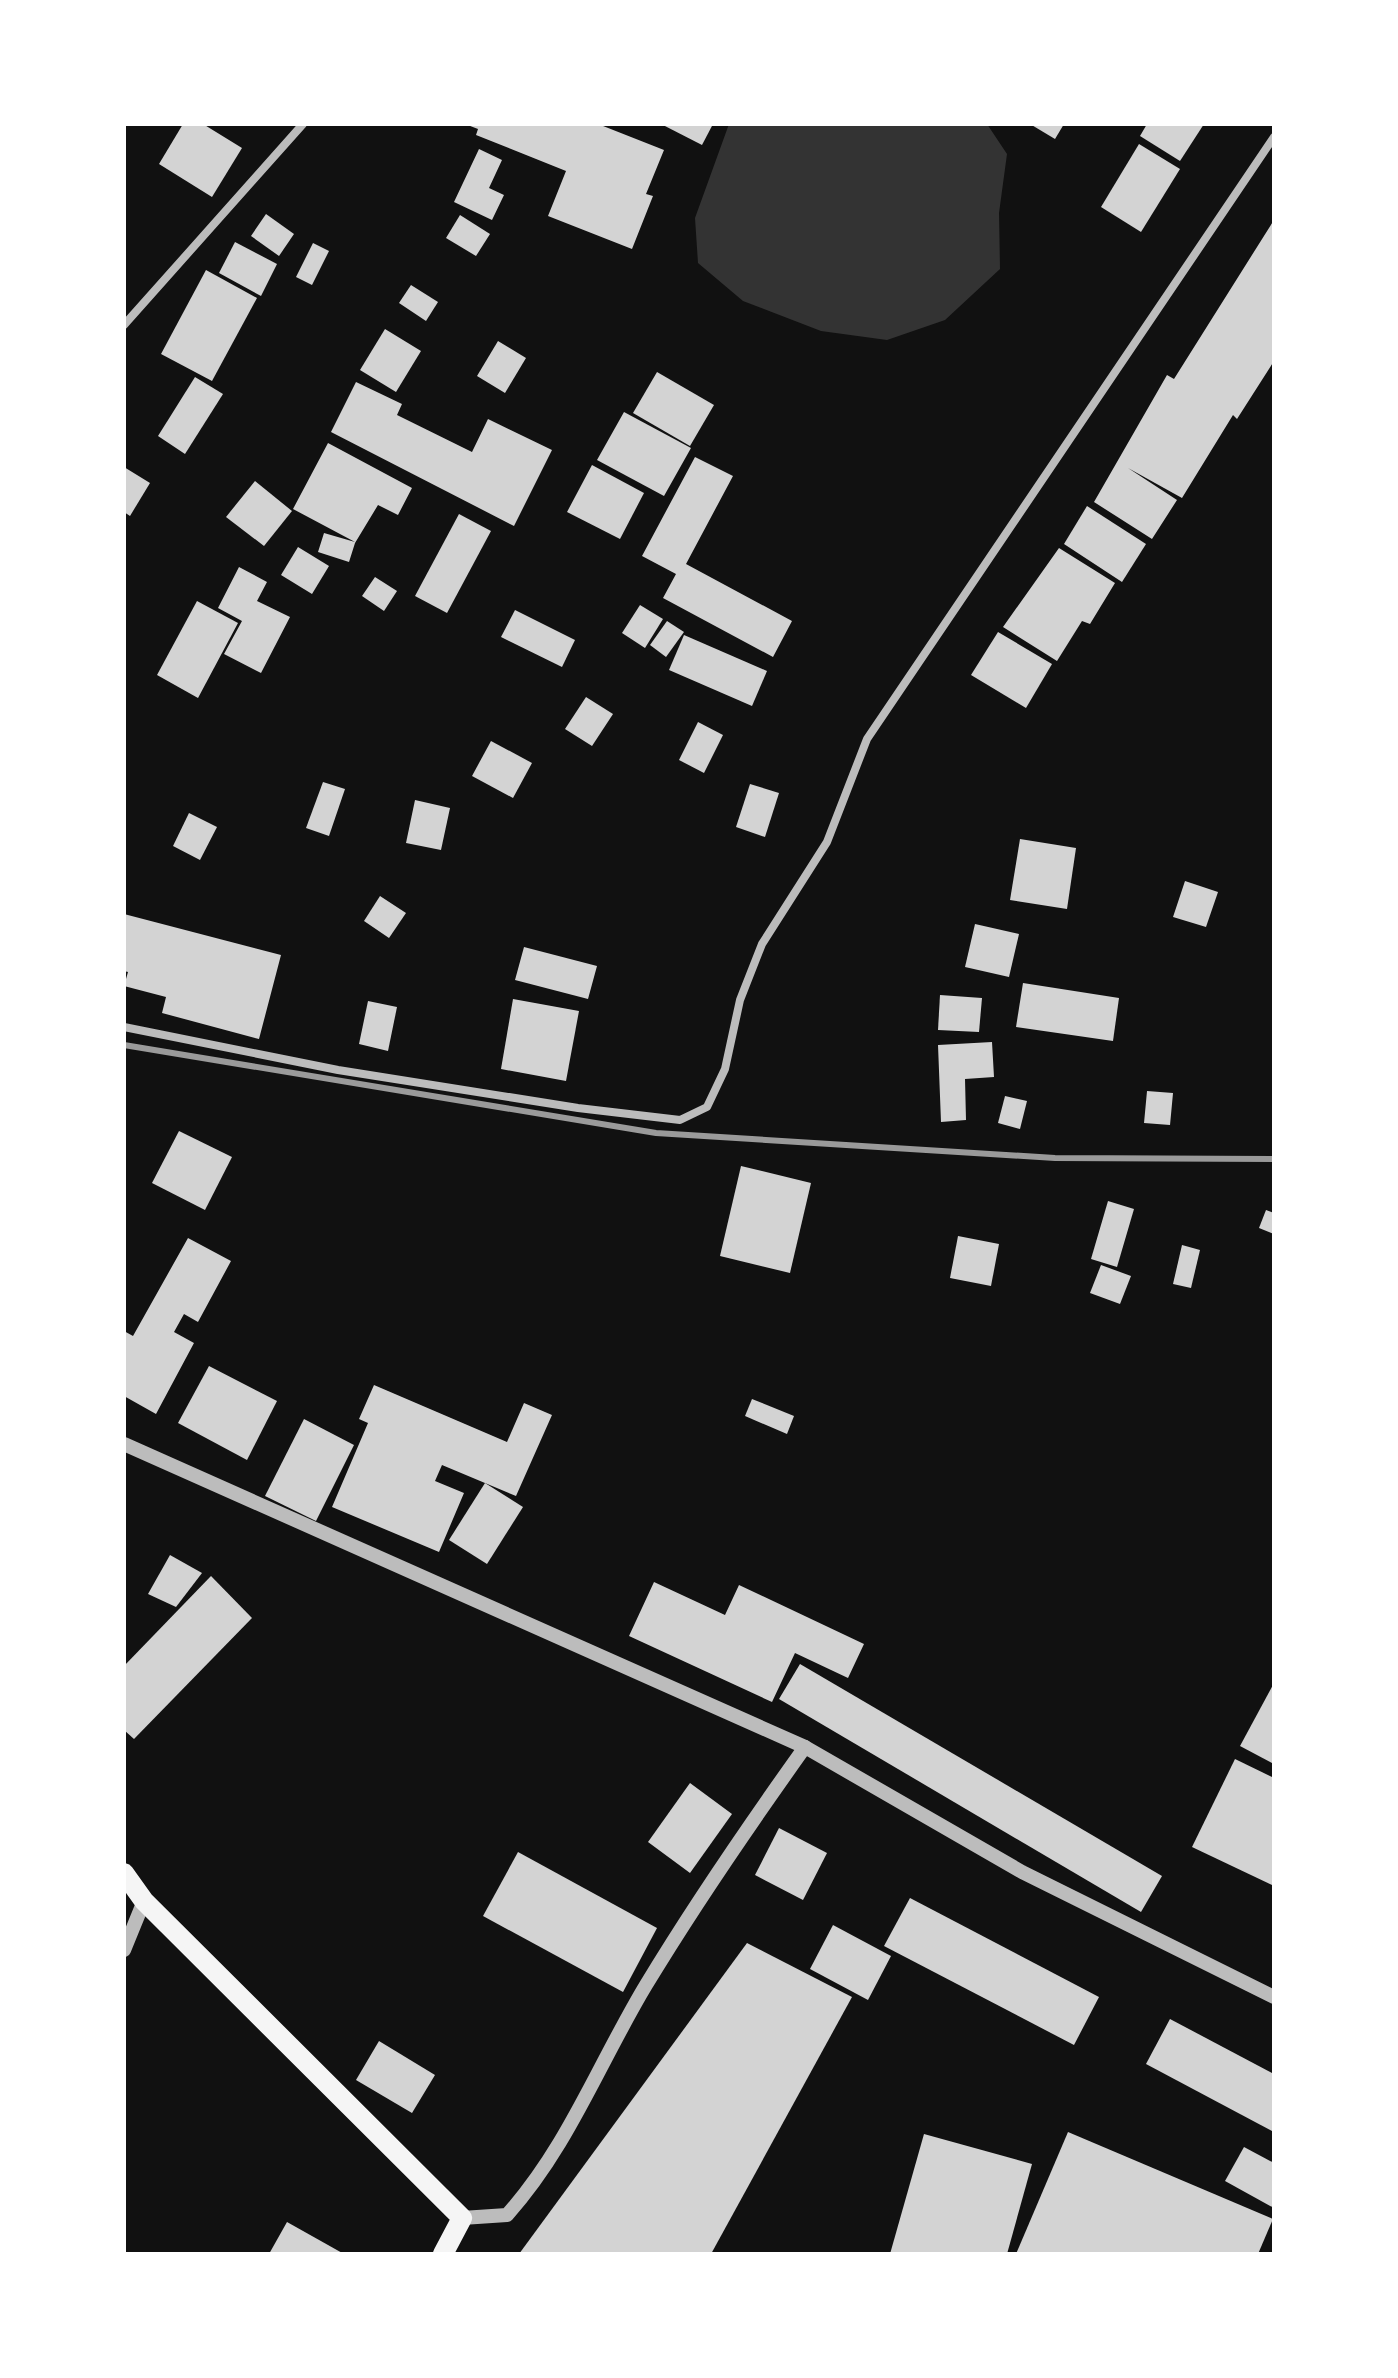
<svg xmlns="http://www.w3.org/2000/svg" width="1398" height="2378" viewBox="0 0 1398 2378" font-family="'Asap Condensed',sans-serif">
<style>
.water{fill:#333}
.building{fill:#d3d3d3}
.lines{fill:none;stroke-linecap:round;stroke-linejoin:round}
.minor{stroke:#bcbcbc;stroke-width:8}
.tertiary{stroke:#bcbcbc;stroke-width:14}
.primary{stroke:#f5f5f5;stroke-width:20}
.rail{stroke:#9a9a9a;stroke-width:6}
</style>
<rect width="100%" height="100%" fill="#111"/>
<polygon class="water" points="729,124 987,124 1007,154 999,213 1000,269 945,320 887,340 821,331 743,301 698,263 695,218"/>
<g class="building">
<polygon points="183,124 203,124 242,148 212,197 159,164"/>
<polygon points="465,124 598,124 664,150 646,194 653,196 632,249 548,216 566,171 476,135 478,129"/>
<polygon points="661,124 713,124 702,145"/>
<polygon points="1030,124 1064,124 1055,139"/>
<polygon points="1147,124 1204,124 1180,161 1140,136"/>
<polygon points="1139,144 1180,169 1141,232 1101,207"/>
<polygon points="479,149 502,160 489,188 504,195 492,220 454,202"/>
<polygon points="266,214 294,234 279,256 251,236"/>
<polygon points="460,215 490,234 476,256 446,238"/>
<polygon points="1274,220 1274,361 1237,419 1233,415 1182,498 1128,468 1177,500 1152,539 1094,502 1167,375 1174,379"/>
<polygon points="235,242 277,264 261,296 219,273"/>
<polygon points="313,243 329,251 312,285 296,277"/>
<polygon points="206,270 257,298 212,381 161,354"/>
<polygon points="411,285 438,302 426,321 399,303"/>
<polygon points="385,329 421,351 396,392 360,370"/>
<polygon points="498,341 526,358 505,393 477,376"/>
<polygon points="657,372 714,405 690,446 633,413"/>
<polygon points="195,377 223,394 185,454 158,436"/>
<polygon points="356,382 402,404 397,415 472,452 488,419 552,450 514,526 331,432"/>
<polygon points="624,412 691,448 664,496 597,460"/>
<polygon points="328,443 412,488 398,515 378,505 355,543 349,562 318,552 324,533 355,542 293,509"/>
<polygon points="695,457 733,476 686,564 792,621 773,657 663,598 676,574 642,556"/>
<polygon points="592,465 644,493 620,539 567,512"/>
<polygon points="124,467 150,483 130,516 124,512"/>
<polygon points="255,481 292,511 264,546 226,517"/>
<polygon points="1087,506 1146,544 1122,582 1064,544"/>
<polygon points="459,514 491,531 447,613 415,596"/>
<polygon points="298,547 329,566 312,594 281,575"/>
<polygon points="1059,548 1115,583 1090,624 1082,621 1057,661 1003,627"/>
<polygon points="239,567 267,582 257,601 290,617 261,673 224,654 242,621 218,608"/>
<polygon points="375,577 397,591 384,611 362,596"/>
<polygon points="197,601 238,623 198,698 157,675"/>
<polygon points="640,605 663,619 645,648 622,633"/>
<polygon points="515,610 575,640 562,667 501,637"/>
<polygon points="667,621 684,632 666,657 650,645"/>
<polygon points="998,632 1052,664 1026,708 971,675"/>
<polygon points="684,635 767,671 752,706 669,670"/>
<polygon points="586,697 613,714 592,746 565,729"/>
<polygon points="698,722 723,735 704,773 679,760"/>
<polygon points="491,741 532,763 513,798 472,776"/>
<polygon points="323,782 345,789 329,836 306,828"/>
<polygon points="750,784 779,793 765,837 736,827"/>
<polygon points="415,800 450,808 441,850 406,843"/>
<polygon points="189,813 217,827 200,860 173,846"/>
<polygon points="1020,839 1076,848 1067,909 1010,900"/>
<polygon points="1185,881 1218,892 1206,927 1173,917"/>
<polygon points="380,896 406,913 389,938 364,921"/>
<polygon points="124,914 281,955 259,1039 162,1013 166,997 124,986 128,972 124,971"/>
<polygon points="975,924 1019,934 1009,977 965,967"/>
<polygon points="524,947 597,966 588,999 515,980"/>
<polygon points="1023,983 1119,998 1113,1041 1016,1027"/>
<polygon points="940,995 982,998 979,1032 938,1030"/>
<polygon points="513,999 579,1011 566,1081 501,1069"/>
<polygon points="368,1001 397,1007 388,1051 359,1044"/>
<polygon points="992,1042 994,1077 965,1079 966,1120 941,1122 938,1045"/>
<polygon points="1147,1091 1173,1093 1170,1125 1144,1123"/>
<polygon points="1005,1096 1027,1101 1020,1129 998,1123"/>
<polygon points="179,1131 232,1157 205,1210 152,1183"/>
<polygon points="741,1166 811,1183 790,1273 720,1256"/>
<polygon points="1108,1201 1134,1209 1117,1267 1091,1259"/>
<polygon points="1266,1210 1274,1213 1274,1234 1259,1228"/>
<polygon points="958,1236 999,1244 991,1286 950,1278"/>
<polygon points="188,1238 231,1261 198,1322 184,1314 174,1332 194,1343 156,1414 124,1396 124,1331 133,1336"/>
<polygon points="1182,1245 1200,1250 1191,1288 1173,1284"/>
<polygon points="1101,1265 1131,1276 1120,1304 1090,1293"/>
<polygon points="209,1366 277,1401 247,1460 178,1423"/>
<polygon points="374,1385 507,1442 524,1403 552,1415 516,1496 442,1465 435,1481 464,1493 439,1552 332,1507 368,1423 359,1419"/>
<polygon points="752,1399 794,1416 787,1434 745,1416"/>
<polygon points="304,1419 354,1445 316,1521 265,1496"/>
<polygon points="485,1483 523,1507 487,1564 449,1540"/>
<polygon points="170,1555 202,1573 176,1607 148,1594"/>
<polygon points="211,1576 252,1618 134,1739 124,1730 124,1666"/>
<polygon points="654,1582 725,1615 739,1585 864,1644 848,1678 795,1653 772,1702 629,1636"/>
<polygon points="800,1664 1162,1876 1141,1912 779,1699"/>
<polygon points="1274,1683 1274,1764 1240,1746"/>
<polygon points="1235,1759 1274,1778 1274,1886 1192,1847"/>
<polygon points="690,1783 732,1814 690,1873 648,1842"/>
<polygon points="779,1828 827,1853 803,1900 755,1875"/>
<polygon points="518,1852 657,1928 623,1992 483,1916"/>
<polygon points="910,1898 1099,1997 1074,2045 884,1946"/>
<polygon points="833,1925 891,1956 868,2000 810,1969"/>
<polygon points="747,1943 852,1997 711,2254 519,2254"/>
<polygon points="1170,2019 1274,2074 1274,2132 1146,2064"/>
<polygon points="379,2041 435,2075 412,2113 356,2080"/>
<polygon points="1068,2132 1273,2219 1258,2254 1016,2254"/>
<polygon points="924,2134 1032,2164 1007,2254 890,2254"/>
<polygon points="1244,2147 1274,2163 1274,2208 1225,2181"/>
<polygon points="287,2222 344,2254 269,2254"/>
</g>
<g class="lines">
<g class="minor">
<polyline points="124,325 303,124"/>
<polyline points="124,1027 338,1070 578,1108 680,1120 707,1107 725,1069 740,1000 762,944 827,842 867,739 1274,137"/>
</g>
<g class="tertiary">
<polyline points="124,1444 805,1747 1022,1872 1274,1997"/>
<polyline points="124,1950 144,1901"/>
<path d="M462,2218L507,2215C568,2147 599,2063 646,1985C695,1904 750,1824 805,1747"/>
</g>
<polyline class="primary" points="124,1873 144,1901 462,2218 443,2254"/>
<polyline class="rail" points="124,1045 656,1133 1055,1158 1274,1159"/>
</g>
<rect width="1398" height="2378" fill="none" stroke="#ffffff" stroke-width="252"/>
</svg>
